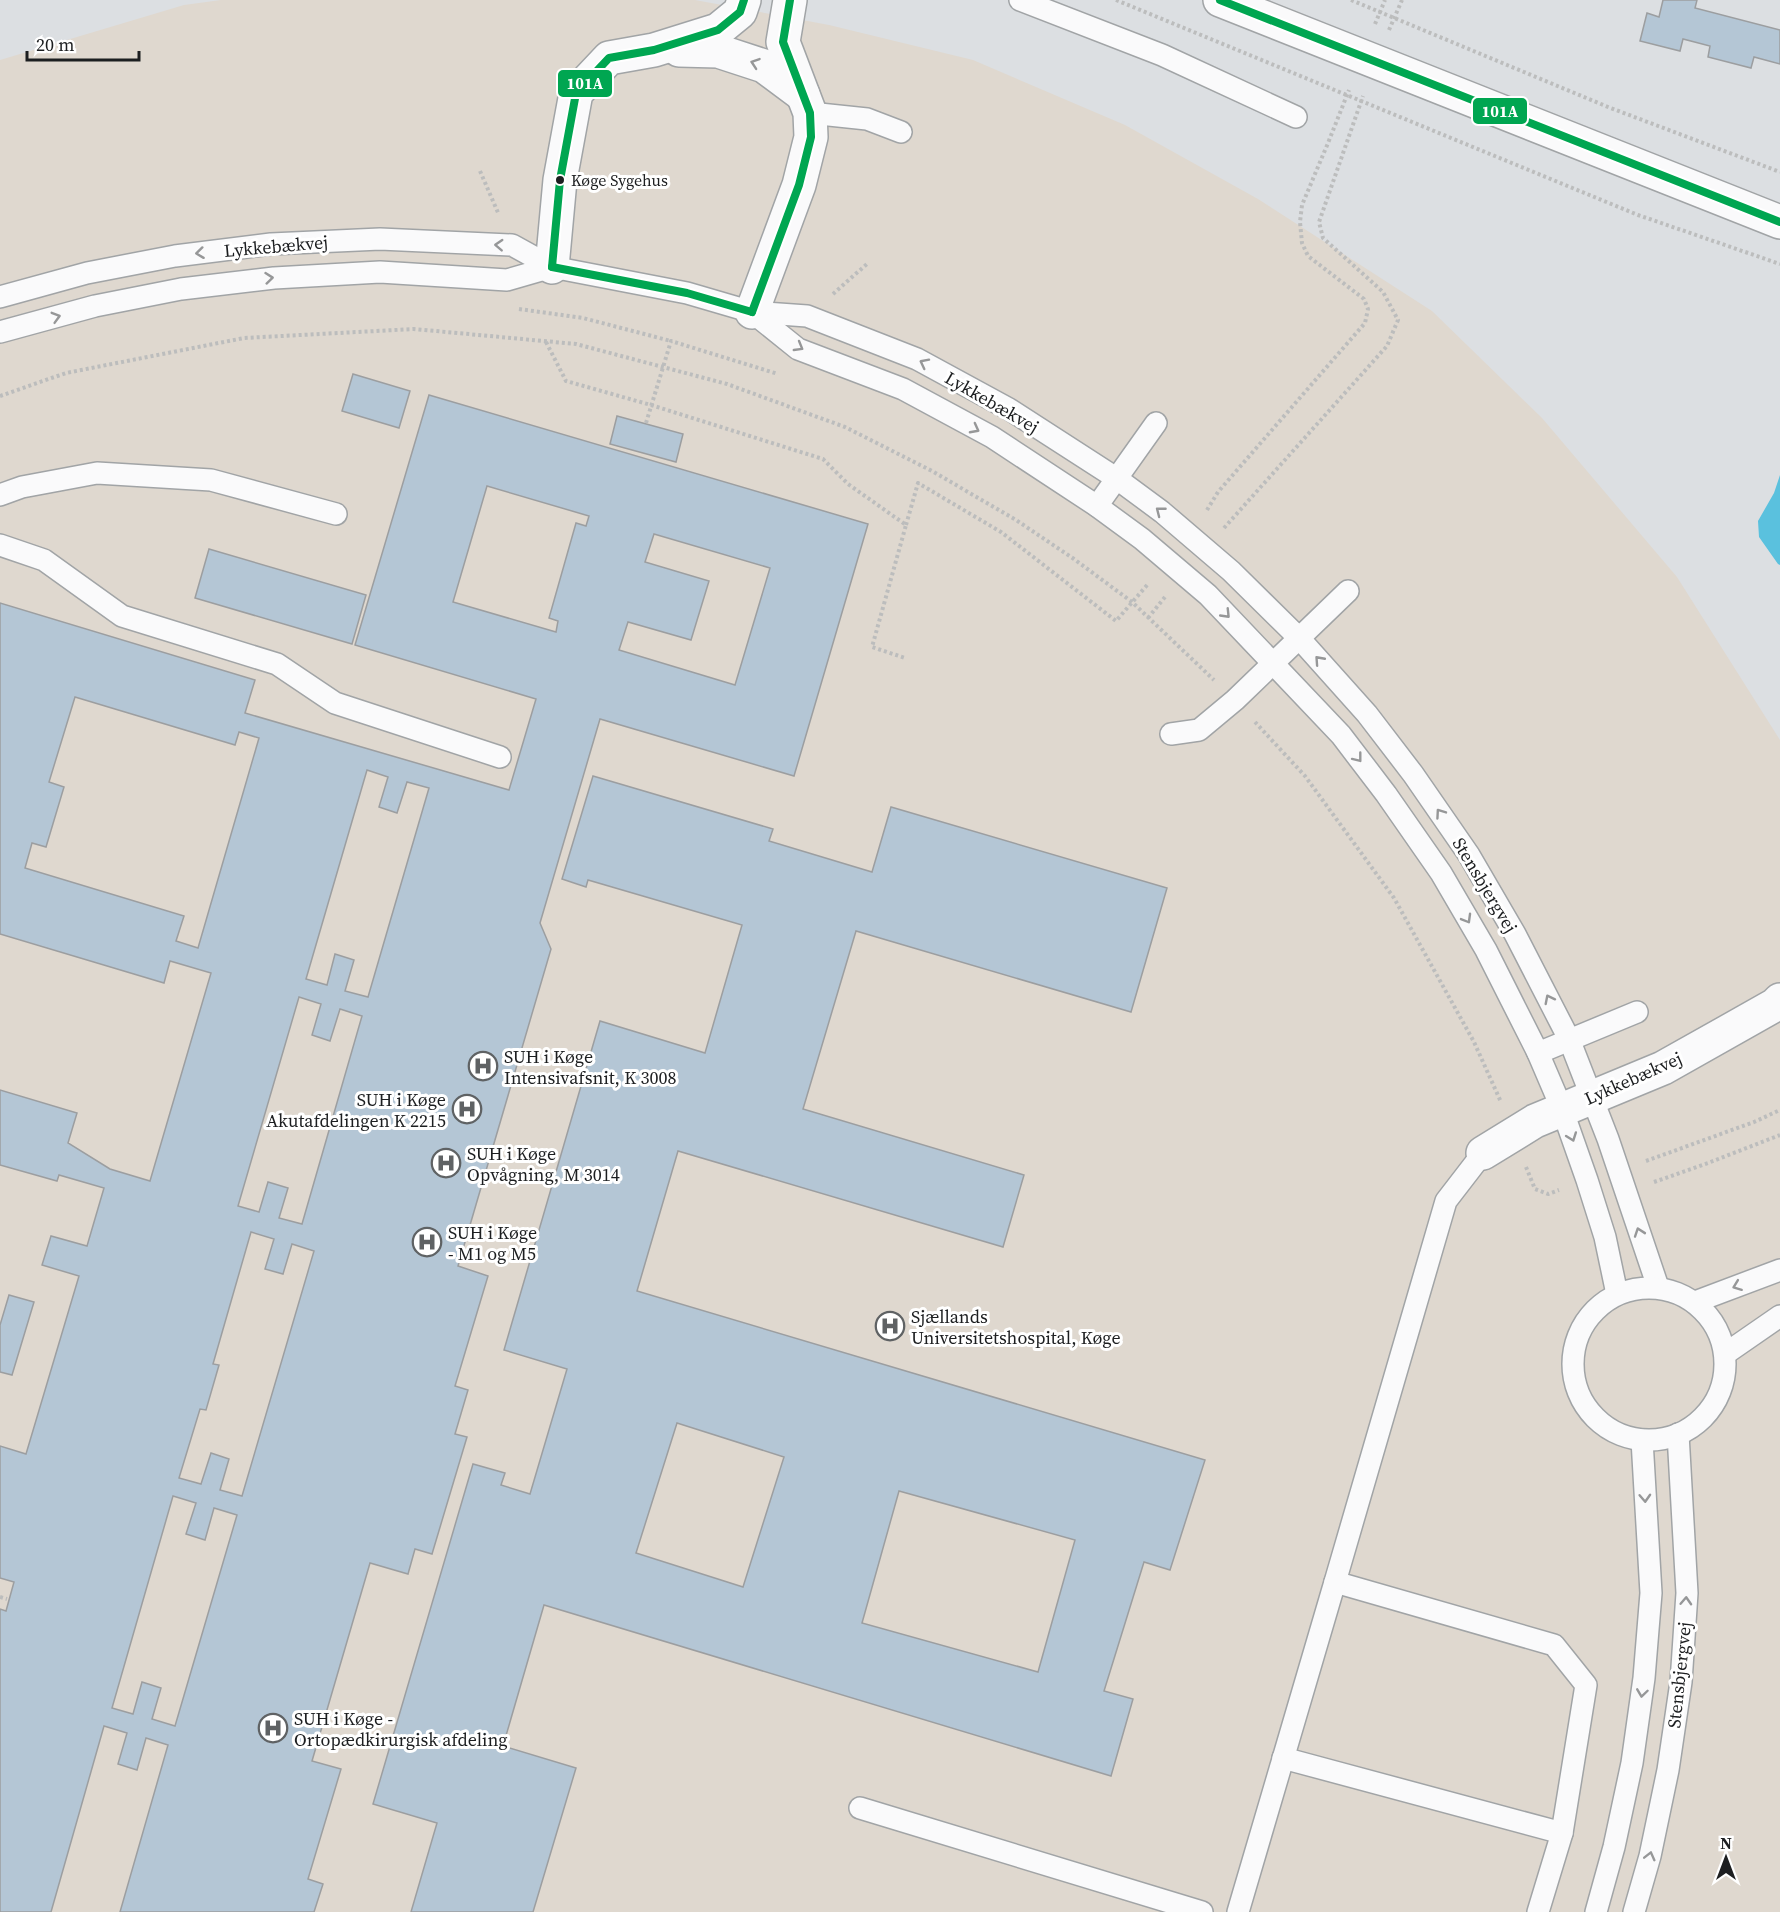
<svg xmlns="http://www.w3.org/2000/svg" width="1780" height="1912" viewBox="0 0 1780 1912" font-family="'Source Serif 4',serif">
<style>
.medical{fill:#dfd8cf}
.water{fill:#5ac1de}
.building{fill:#b4c6d5;stroke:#9c9ea0;stroke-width:1.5;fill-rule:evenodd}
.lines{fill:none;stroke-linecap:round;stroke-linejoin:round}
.lane-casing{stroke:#a1a4a6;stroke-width:24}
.street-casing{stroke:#a1a4a6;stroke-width:36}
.secondary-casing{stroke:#a1a4a6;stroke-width:36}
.path{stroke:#bcbdbd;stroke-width:4;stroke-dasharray:3 3;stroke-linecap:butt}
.lane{stroke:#fafafb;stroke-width:21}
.street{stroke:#fafafb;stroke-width:33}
.secondary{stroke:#fafafb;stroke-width:33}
.bus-1-casing{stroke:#fff;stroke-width:12}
.bus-1{stroke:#00a651;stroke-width:8}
.oneway{stroke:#969798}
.bus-dot{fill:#1c1e20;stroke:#fff;stroke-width:2}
.labels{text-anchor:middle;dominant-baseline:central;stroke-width:6;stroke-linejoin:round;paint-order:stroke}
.bus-label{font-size:16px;fill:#1c1e20;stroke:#fff;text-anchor:start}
.street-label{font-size:18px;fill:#1c1e20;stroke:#fff}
.poi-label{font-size:18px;fill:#1c1e20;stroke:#fff;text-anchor:start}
.line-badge{stroke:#fff;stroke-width:2}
.badge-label{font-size:16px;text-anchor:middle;font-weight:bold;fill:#fff}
</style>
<rect width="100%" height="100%" fill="#dcdfe2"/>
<polygon class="medical" points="221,0 695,0 829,25 973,60 1125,125 1258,199 1432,311 1542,418 1677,577 1780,740 1780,1912 0,1912 0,60 184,5"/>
<polygon class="water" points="1780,475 1780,565 1778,564 1759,537 1758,521 1774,493"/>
<g class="building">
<polygon points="1663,0 1697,0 1695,8 1780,30 1780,64 1754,57 1751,68 1708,57 1710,46 1683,39 1680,51 1640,41 1647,13 1659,17"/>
<polygon points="353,374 410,391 399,428 342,411"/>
<path d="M429,395L868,524L794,776L600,719L540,923L551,949L458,1266L488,1276L455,1386L468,1390L455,1434L467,1437L432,1554L415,1549L408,1574L370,1563L312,1761L341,1769L308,1879L323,1884L314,1912H120L168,1745L146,1738L137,1770L118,1764L127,1733L104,1726L51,1912H0V1609L6,1611L14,1582L0,1578V1446L26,1454L79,1276L42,1265L51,1236L87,1246L104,1188L59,1175L57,1181L0,1165V1090L77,1113L68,1143L110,1169L150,1181L211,973L170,961L164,983L0,934V603L255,680L245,713L509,790L536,699L355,645ZM487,486L589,516L586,526L576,523L549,618L558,621L556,632L453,602ZM654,534L770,568L735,685L619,650L628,622L691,640L709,581L645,562ZM75,697L235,745L239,732L259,738L198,948L176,941L184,916L25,868L32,843L46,847L64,787L49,782ZM367,770L388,777L379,807L397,813L407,782L429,788L368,997L345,991L354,960L335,954L327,985L306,979ZM299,997L321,1004L312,1035L330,1041L340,1009L362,1016L302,1224L279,1218L288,1188L268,1182L259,1212L238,1206ZM251,1232L274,1239L265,1269L283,1274L292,1244L314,1251L242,1496L220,1490L229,1459L211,1453L201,1484L179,1478L200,1409L206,1410L219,1365L213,1364ZM173,1496L196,1503L186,1534L205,1540L214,1508L237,1515L175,1726L152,1719L161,1688L142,1682L133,1714L112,1708Z"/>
<polygon points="617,416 683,434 676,462 610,444"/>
<polygon points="209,549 366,595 352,644 195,598"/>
<path d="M593,776L773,829L769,841L872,872L891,807L1167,888L1131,1012L856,931L803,1109L1024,1175L1003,1247L678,1151L637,1291L1205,1460L1170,1570L1144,1562L1104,1691L1133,1699L1111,1776L544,1605L503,1746L576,1768L533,1912H411L437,1823L373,1804L473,1464L505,1473L501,1485L530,1494L567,1369L504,1350L600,1021L705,1053L742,925L588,880L586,887L562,879ZM677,1423L784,1457L743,1587L636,1553ZM899,1491L1075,1540L1038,1672L862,1623Z"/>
<polygon points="9,1295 34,1302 12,1375 0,1372 0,1325"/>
</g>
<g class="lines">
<g class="lane-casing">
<g id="lane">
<polyline points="1020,0 1162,55 1296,117"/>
<polyline points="810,113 867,119 901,132"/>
<polyline points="0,297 87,273 175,256 271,244 380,239 512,245 552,267 687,293 752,312 807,316 917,359 1009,409 1116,478 1162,512 1231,571 1299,638 1367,714 1413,774 1469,855 1515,934 1569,1039 1608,1139 1658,1287"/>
<polyline points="752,312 798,349 903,389 992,437 1097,506 1142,539 1208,595 1341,735 1386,794 1441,873 1486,950 1538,1053 1562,1109 1587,1180 1605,1237 1617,1294"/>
<polyline points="0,332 95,306 181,289 274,278 380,272 507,280 552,267"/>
<polyline points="0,495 22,487 97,473 211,480 336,514"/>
<polyline points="1097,506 1156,423"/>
<polyline points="0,545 44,560 122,616 277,664 335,703 500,757"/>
<polyline points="1171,734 1199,730 1235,700 1348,591"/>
<polyline points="1538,1053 1637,1012"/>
<polyline points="1483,1153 1446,1201 1335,1582 1554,1645 1586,1685 1562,1833 1538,1912"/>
<circle cx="1649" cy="1364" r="76"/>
<polyline points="1695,1302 1780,1270"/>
<polyline points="1725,1354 1780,1316"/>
<polyline points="1283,1758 1562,1833"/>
<polyline points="860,1808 1202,1912"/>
<polyline points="1238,1912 1335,1582"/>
<polyline points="1596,1912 1614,1847 1632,1763 1644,1678 1651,1593 1642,1440"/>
<polyline points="1634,1912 1650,1856 1668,1770 1681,1682 1687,1593 1678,1434"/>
</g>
</g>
<g class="street-casing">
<g id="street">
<polyline points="679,50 718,51 764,66 803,95"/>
<polyline points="552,267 560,180 576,93 609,58 654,50 718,30 740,12 744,0"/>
<polyline points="752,312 799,185 811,137 810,113 783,42 790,0"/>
<polyline points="1483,1153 1535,1121 1663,1068 1775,1005 1780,1000"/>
</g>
</g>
<g class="secondary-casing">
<polyline id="secondary" points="1220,0 1780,222"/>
</g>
<g class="path">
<polyline points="1116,0 1638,215 1780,264"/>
<polyline points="1351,0 1608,107 1780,172"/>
<polyline points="1375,24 1385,0"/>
<polyline points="1389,30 1402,0"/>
<polyline points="480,171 499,215"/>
<polyline points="833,294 868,263"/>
<polyline points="519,309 583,318 671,341"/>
<polyline points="546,342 566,381 651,405 823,459 848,484 906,525 872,647 905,658"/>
<polyline points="0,396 66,373 244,338 414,329 576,344 727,384 845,427 932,471 1016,520 1074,559 1132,602 1214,680"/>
<polyline points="646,423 671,341 778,374"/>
<polyline points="1207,510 1218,492 1365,323 1368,309 1364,299 1308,256 1302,243 1300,222 1302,205 1328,143 1349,90"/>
<polyline points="906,525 918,483 1001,532 1116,621 1148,584"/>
<polyline points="1224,528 1387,346 1398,320 1383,292 1323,238 1319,222 1363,96"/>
<polyline points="1148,618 1165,597"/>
<polyline points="1255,722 1305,776 1394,898 1474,1042 1501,1102"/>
<polyline points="1646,1161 1754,1122 1780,1110"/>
<polyline points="1526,1167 1535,1189 1548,1194 1559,1190"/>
<polyline points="1654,1182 1708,1163 1780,1135"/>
<polyline points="0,1597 7,1599"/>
</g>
<use href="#lane" class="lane"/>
<use href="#street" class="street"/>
<use href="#secondary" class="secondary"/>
<g class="bus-1-casing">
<g id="bus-1">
<polyline points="1220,0 1780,222"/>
<polyline points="552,267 560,180 576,93 609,58 654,50 718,30 740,12 744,0"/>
<polyline points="552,267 687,293 752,312"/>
<polyline points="752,312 799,185 811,137 810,113 783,42 790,0"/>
</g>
</g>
<use href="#bus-1" class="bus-1"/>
</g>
<defs><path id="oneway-chevron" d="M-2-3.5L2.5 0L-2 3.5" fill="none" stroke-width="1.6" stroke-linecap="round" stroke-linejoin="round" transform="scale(1.5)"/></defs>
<g class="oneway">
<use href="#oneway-chevron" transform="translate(755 63) rotate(-161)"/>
<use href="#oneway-chevron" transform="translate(499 245) rotate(-177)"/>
<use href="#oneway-chevron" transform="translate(200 253) rotate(173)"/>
<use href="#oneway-chevron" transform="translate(269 278) rotate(-6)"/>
<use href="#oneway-chevron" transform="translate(56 317) rotate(-16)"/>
<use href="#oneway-chevron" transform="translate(799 347) rotate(30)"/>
<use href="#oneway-chevron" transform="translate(924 363) rotate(-153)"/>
<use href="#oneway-chevron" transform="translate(975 429) rotate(28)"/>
<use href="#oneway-chevron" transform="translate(1160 511) rotate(-142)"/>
<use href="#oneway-chevron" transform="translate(1226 614) rotate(46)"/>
<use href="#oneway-chevron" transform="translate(1319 660) rotate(-132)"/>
<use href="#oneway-chevron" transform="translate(1358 758) rotate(52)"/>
<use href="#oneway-chevron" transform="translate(1440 813) rotate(-125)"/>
<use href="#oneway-chevron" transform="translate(1467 919) rotate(60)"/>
<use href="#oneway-chevron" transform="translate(1549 999) rotate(-117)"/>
<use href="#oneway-chevron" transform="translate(1572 1137) rotate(70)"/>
<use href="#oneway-chevron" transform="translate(1639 1232) rotate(-109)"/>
<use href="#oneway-chevron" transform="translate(1737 1286) rotate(159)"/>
<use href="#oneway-chevron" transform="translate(1645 1498) rotate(87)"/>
<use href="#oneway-chevron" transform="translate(1686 1601) rotate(-87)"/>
<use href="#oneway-chevron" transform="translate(1642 1693) rotate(98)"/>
<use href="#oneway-chevron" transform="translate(1650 1856) rotate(-76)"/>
</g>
<defs>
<g id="hospital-ring" transform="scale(1.5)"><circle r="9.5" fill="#fff" stroke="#5f6264" stroke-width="1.5"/><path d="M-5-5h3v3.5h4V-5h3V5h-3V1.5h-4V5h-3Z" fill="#5f6264"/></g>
</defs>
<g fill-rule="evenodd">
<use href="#hospital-ring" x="483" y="1066"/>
<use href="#hospital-ring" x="467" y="1109"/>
<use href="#hospital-ring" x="446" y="1163"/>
<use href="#hospital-ring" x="427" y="1242"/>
<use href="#hospital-ring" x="890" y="1326"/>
<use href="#hospital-ring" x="273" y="1728"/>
</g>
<circle class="bus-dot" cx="560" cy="180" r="5"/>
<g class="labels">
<g class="bus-label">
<text x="571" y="180">Køge Sygehus</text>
</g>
<g class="street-label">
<text transform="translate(276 246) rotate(-5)">Lykkebækvej</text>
<text transform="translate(992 402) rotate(30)">Lykkebækvej</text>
<text transform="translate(1485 885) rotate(59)">Stensbjergvej</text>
<text transform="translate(1633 1078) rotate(-24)">Lykkebækvej</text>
<text transform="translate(1679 1675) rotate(-84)">Stensbjergvej</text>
</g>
<g class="poi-label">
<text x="504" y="1056">SUH i Køge<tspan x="504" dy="21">Intensivafsnit, K 3008</tspan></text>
<text x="446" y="1099" text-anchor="end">SUH i Køge<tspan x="446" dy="21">Akutafdelingen K 2215</tspan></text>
<text x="467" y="1153">SUH i Køge<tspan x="467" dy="21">Opvågning, M 3014</tspan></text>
<text x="448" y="1232">SUH i Køge<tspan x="448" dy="21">- M1 og M5</tspan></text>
<text x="911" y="1316">Sjællands<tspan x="911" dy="21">Universitetshospital, Køge</tspan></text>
<text x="294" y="1718">SUH i Køge -<tspan x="294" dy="21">Ortopædkirurgisk afdeling</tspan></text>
</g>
</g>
<g class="line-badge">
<rect x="557" y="69" width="56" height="29" rx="6" fill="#00a651"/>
<rect x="1472" y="97" width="56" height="28" rx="6" fill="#00a651"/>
</g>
<g class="badge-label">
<text x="585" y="89">101A</text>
<text x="1500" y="117">101A</text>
</g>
<g transform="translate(1726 1858)" stroke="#ffffff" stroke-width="4.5" paint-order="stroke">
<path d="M0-4.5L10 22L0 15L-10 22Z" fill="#1c1e20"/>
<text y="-9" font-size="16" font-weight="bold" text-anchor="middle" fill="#1c1e20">N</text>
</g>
<path d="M27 51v9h112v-9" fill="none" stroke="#1c1e20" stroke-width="3"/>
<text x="36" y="51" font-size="18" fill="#1c1e20" stroke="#ffffff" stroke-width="4.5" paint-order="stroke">20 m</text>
</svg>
